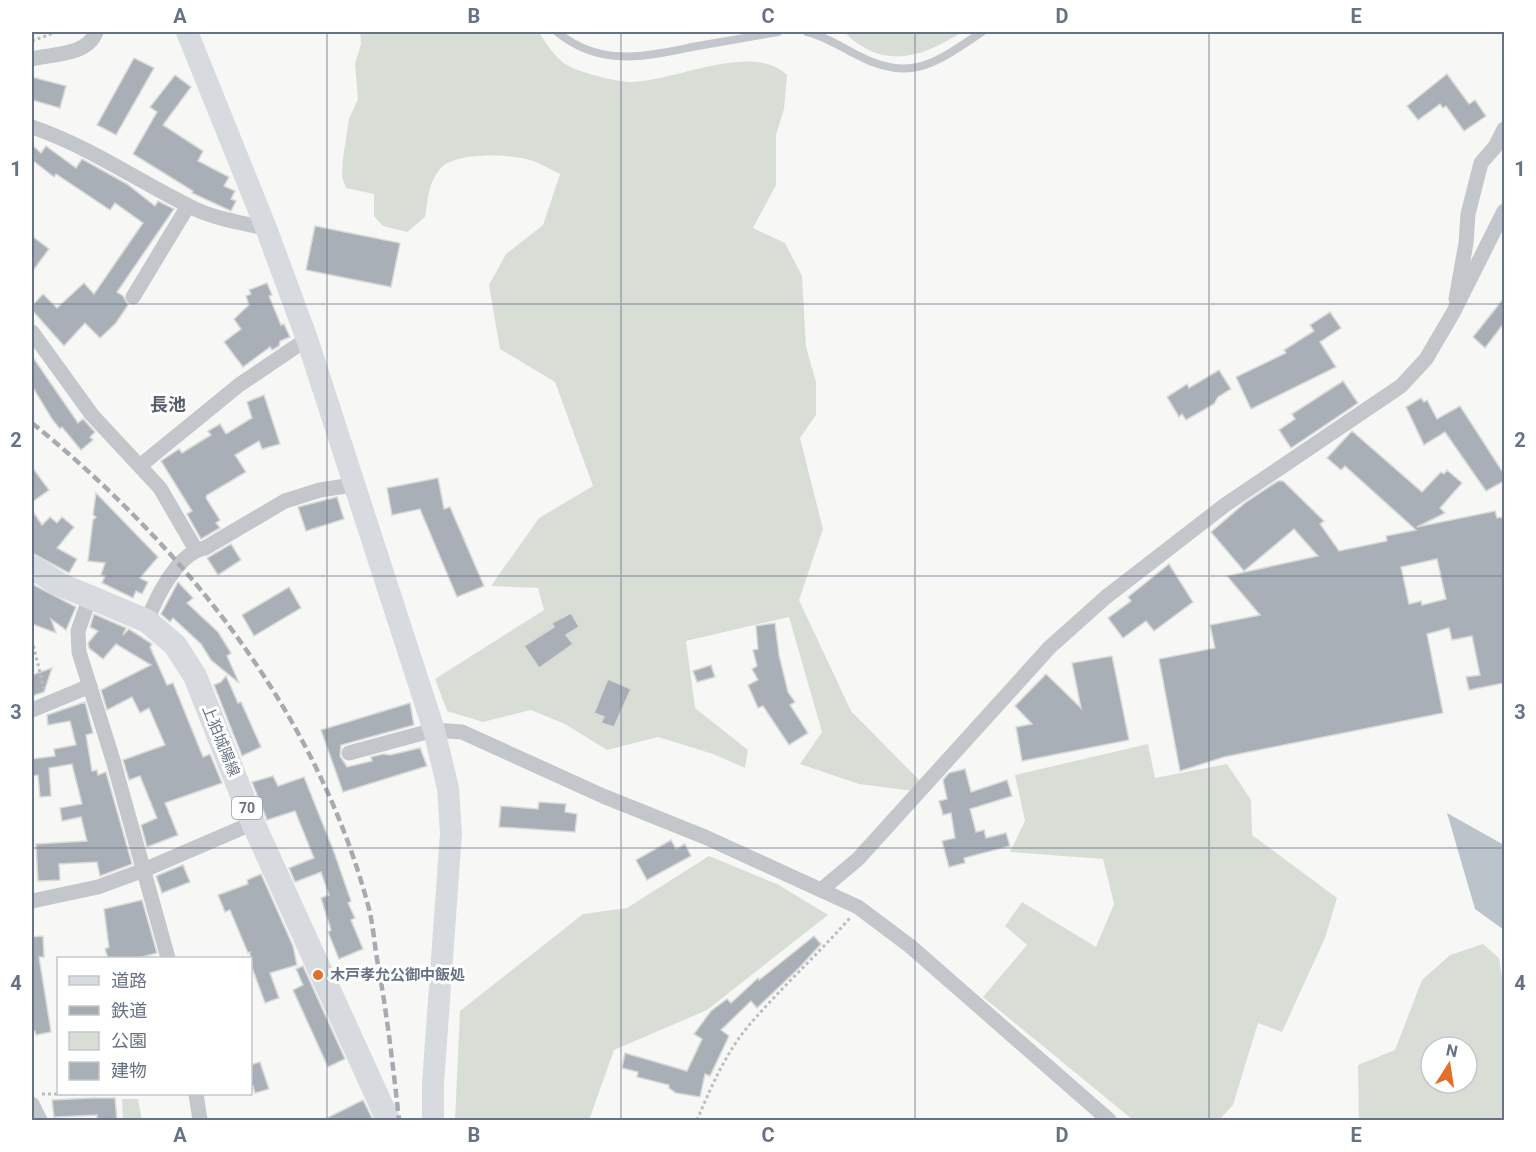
<svg xmlns="http://www.w3.org/2000/svg" width="1536" height="1152" viewBox="0 0 1536 1152" font-family="Roboto,'Noto Sans JP',sans-serif">
<style>
.green{fill:#d8ded6;fill-rule:evenodd}
.water{fill:#bbc4ca}
.building{fill:#a9afb7;stroke:#d9d9d7;stroke-width:1.5;fill-rule:evenodd}
.lines{fill:none;stroke-linecap:round;stroke-linejoin:round}
.path{stroke:#bbbdc0;stroke-width:3;stroke-dasharray:3 3;stroke-linecap:butt}
.lane{stroke:#c3c6ca;stroke-width:8}
.street{stroke:#c3c6ca;stroke-width:15}
.secondary{stroke:#d7dadf;stroke-width:22}
.primary{stroke:#d7dadf;stroke-width:24}
.rail{stroke:#a6aab1;stroke-width:4.5;stroke-dasharray:9 4.5;stroke-linecap:butt}
.grid{fill:none;stroke:#677385;stroke-width:1.5;stroke-opacity:0.55}
.poi-dot{fill:#e0702c;stroke:#fff;stroke-width:2}
.labels{text-anchor:middle;dominant-baseline:central;stroke-width:6;stroke-linejoin:round;paint-order:stroke}
.shield{fill:#fff;stroke:#959daa;stroke-width:1.5}
.shield-label{font-size:14px;font-weight:bold;fill:#677385}
.street-label{font-size:15px;fill:#677385;stroke:#fff}
.poi-label{font-size:15px;font-weight:bold;fill:#677385;stroke:#fff;text-anchor:start}
.quarter-label{font-size:18px;font-weight:bold;fill:#555e6a;stroke:#fff}
.neatline{fill:none;stroke:#677385;stroke-width:2}
.grid-label{font-size:20px;text-anchor:middle;font-weight:bold;fill:#677385}
</style>
<rect width="100%" height="100%" fill="#f7f8f5"/>
<g class="green">
<path d="M360,32H539C544,41 555,57 565,64C578,72 616,82 631,82C673,82 752,41 787,75L784,109L776,135V185L753,228L785,243L802,276L806,347L816,382V415L800,438L823,529L799,600L851,711L922,783L913,791L859,784L800,764L822,732L789,617L686,641L695,708L748,750L745,768L713,754L658,737L607,750L565,724L531,710L483,722L447,711L435,679L544,610L538,588L491,586L539,518L593,486L555,382L500,349L489,285L506,254L543,225L560,174C549,169 537,161 526,159C506,154 454,152 440,169C428,183 428,200 425,217L407,232L383,226L374,216V194L346,188L342,177L343,158L349,119L358,99L355,64L361,44Z"/>
<path d="M848,32H962C923,57 885,70 847,35Z"/>
<polygon points="1148,744 1155,778 1227,764 1251,800 1252,835 1337,898 1325,938 1282,1032 1258,1023 1233,1105 1219,1120 1133,1120 983,997 1027,945 1005,926 1022,902 1096,947 1114,904 1103,859 1010,852 1025,821 1015,775"/>
<polygon points="709,856 779,885 828,915 707,1010 614,1050 589,1120 455,1120 460,1011 583,914 627,908"/>
<path d="M1483,944L1499,958L1504,989V1120H1359L1358,1065L1395,1050L1422,980L1450,955ZM1431,1047H1467V1083H1431Z"/>
<polygon points="122,1099 138,1099 142,1120 123,1120"/>
</g>
<polygon class="water" points="1447,813 1504,845 1504,930 1475,909"/>
<g class="building">
<polygon points="134,58 154,68 116,135 97,125"/>
<polygon points="1447,74 1469,104 1475,100 1486,116 1464,131 1446,106 1443,108 1440,104 1418,120 1407,106"/>
<polygon points="175,75 191,87 163,125 203,151 198,161 229,177 224,186 235,191 231,199 236,201 231,211 192,193 193,191 133,154 157,112 150,107"/>
<polygon points="32,77 66,86 60,108 32,100"/>
<polygon points="32,145 41,153 46,146 76,168 82,159 127,184 155,206 158,201 174,209 117,292 123,296 128,305 116,323 100,338 85,323 64,346 32,310 32,306 43,294 57,308 84,283 94,294 143,223 115,203 110,210 56,174 54,177 32,160"/>
<polygon points="315,226 400,243 391,287 306,270"/>
<polygon points="32,236 49,249 32,272"/>
<polygon points="267,283 272,295 269,296 281,325 284,324 290,337 280,341 279,346 272,350 270,347 243,367 224,342 241,329 234,319 249,305 246,296 251,294 249,290"/>
<polygon points="1504,298 1504,323 1485,348 1473,337"/>
<polygon points="1330,312 1341,328 1320,342 1336,367 1251,409 1236,377 1286,353 1284,350 1314,331 1310,325"/>
<polygon points="32,356 78,423 83,419 95,432 90,437 93,440 81,450 62,427 60,429 52,419 32,386"/>
<polygon points="1219,370 1231,389 1218,397 1214,404 1186,420 1182,414 1179,417 1167,397 1187,384 1189,388"/>
<polygon points="1343,381 1358,403 1291,448 1279,430 1295,419 1292,414"/>
<polygon points="264,395 280,444 262,449 259,441 235,455 246,472 207,495 206,498 220,520 216,523 220,528 201,539 187,514 192,511 161,461 179,449 182,453 211,435 208,431 220,424 226,434 252,418 247,402"/>
<polygon points="1421,398 1424,402 1427,400 1437,419 1460,406 1504,474 1504,481 1486,491 1445,432 1424,445 1406,407"/>
<path d="M1352,431L1422,492L1441,472L1444,474L1447,470L1462,483L1440,508L1445,513L1417,527L1495,511L1497,518L1504,517V683L1469,690L1466,677L1480,675L1472,636L1452,640L1449,628L1427,634L1443,713L1224,757L1180,771L1159,659L1215,648L1210,625L1260,615L1227,576L1318,556L1294,529L1244,571L1211,532L1246,502L1278,481H1283L1324,521L1320,524L1339,551L1387,541L1386,536L1416,530L1345,466L1341,470L1327,458ZM1437,559L1446,599L1422,605L1421,601L1409,604L1401,567Z"/>
<polygon points="32,467 49,490 32,502"/>
<polygon points="438,478 444,509 450,507 484,586 457,597 420,509 392,515 387,488"/>
<polygon points="96,493 158,557 140,578 148,582 142,594 136,591 133,598 102,583 105,576 101,575 105,563 88,561 93,520 96,517 93,515"/>
<polygon points="337,497 344,519 306,531 298,507"/>
<polygon points="32,510 42,525 50,517 57,523 62,517 74,527 57,548 77,559 69,573 32,553"/>
<polygon points="231,544 241,560 218,575 207,558"/>
<polygon points="1169,564 1193,602 1154,631 1146,621 1123,638 1108,618 1131,601 1128,597"/>
<polygon points="178,582 193,598 187,603 218,632 231,653 227,656 239,683 211,660 201,644 173,618 170,622 161,614"/>
<polygon points="32,584 76,607 66,630 51,619 56,633 32,624"/>
<polygon points="289,587 301,608 254,636 242,615"/>
<polygon points="571,613 579,627 566,635 573,644 539,668 524,646 554,627 552,623"/>
<polygon points="94,614 126,628 123,635 129,629 152,644 150,647 167,685 173,683 203,757 210,754 222,783 165,803 178,835 147,847 141,825 157,818 140,776 129,780 123,760 165,745 149,708 140,713 132,697 107,710 101,690 151,665 116,644 103,659 89,648 88,643 98,631 90,627"/>
<polygon points="775,623 779,655 788,692 795,702 790,705 808,733 789,745 763,706 758,708 748,685 758,680 752,669 757,666 753,650 758,649 756,626"/>
<polygon points="1112,656 1129,740 1022,761 1016,727 1032,724 1015,706 1046,674 1081,708 1072,663"/>
<polygon points="711,665 715,677 697,682 693,671"/>
<polygon points="52,668 44,692 32,696 32,675"/>
<polygon points="226,676 238,703 241,702 261,747 242,756 214,685 221,682"/>
<polygon points="608,679 631,689 614,727 601,723 604,717 594,713"/>
<polygon points="85,702 93,733 86,735 92,771 97,770 98,775 106,772 132,864 100,876 97,862 59,864 60,880 38,881 36,844 87,841 81,817 62,821 60,808 82,804 72,764 49,768 51,796 40,797 38,775 32,776 32,759 55,756 54,749 76,745 70,721 48,725 47,715"/>
<polygon points="410,703 414,725 341,745 340,756 347,767 372,761 371,757 383,754 390,755 420,748 427,766 343,792 321,730"/>
<polygon points="965,769 971,792 1007,780 1012,796 970,809 976,832 984,830 986,838 1006,833 1010,846 964,858 965,863 949,867 942,841 955,838 951,813 943,815 939,801 947,799 943,780 949,773"/>
<polygon points="273,776 278,786 304,777 334,852 351,901 348,903 355,918 351,920 363,949 339,959 328,932 331,930 321,898 329,895 321,872 295,882 289,868 314,858 295,811 267,820 252,782"/>
<polygon points="539,802 566,804 565,812 577,814 575,832 499,827 501,806 538,809"/>
<polygon points="671,840 676,849 685,844 691,856 647,880 636,860"/>
<polygon points="183,865 190,882 162,893 156,876"/>
<polygon points="261,874 293,946 297,965 270,973 279,998 265,1003 250,962 250,952 248,953 230,910 225,912 218,895 248,884 247,880"/>
<polygon points="142,900 157,953 138,958 108,958 105,949 109,947 104,909"/>
<polygon points="43,936 44,957 39,957 51,1032 36,1035 35,1031 32,1032 32,937"/>
<polygon points="814,936 821,944 799,968 757,1008 751,1001 721,1030 729,1036 710,1076 705,1074 700,1097 676,1093 669,1088 669,1085 637,1077 638,1072 622,1068 625,1053 687,1071 702,1039 694,1034 711,1011 727,999 731,1003 758,978 759,980 768,973"/>
<polygon points="303,966 345,1059 328,1067 293,990 303,985 296,969"/>
<polygon points="260,1062 269,1089 255,1093 253,1086 250,1087 250,1065"/>
<polygon points="92,1098 115,1098 117,1120 97,1120 97,1115 54,1117 52,1100"/>
<polygon points="363,1100 373,1120 323,1120"/>
</g>
<g class="lines">
<g class="path">
<polyline points="32,41 56,32"/>
<polyline points="32,640 44,689"/>
<polyline points="42,1094 75,1094"/>
<path d="M697,1120C711,1087 727,1050 751,1023C782,987 818,954 850,918"/>
</g>
<g class="lane">
<path d="M557,32C600,67 643,57 692,47C721,42 750,37 778,32"/>
<path d="M807,32C825,36 841,47 857,55C911,84 937,62 982,32"/>
</g>
<g class="street">
<path d="M32,59C53,54 88,55 96,32"/>
<path d="M32,127C90,147 133,178 187,205C211,218 240,223 266,228"/>
<polyline points="133,297 188,206"/>
<polyline points="1456,299 1466,243 1468,214 1481,163 1495,147 1504,129"/>
<polyline points="32,332 92,415 160,488 196,550"/>
<polyline points="141,465 239,385 307,339"/>
<polyline points="90,597 78,631 79,652 113,760 168,958"/>
<path d="M147,621C156,598 178,552 205,548L285,501L320,490L353,485"/>
<polyline points="32,710 90,686"/>
<polyline points="349,753 434,730 462,732 603,796 705,837 858,907 910,946 1109,1120"/>
<polyline points="821,890 858,859 1050,647 1106,597 1225,505 1401,386 1426,359 1453,313 1504,211"/>
<polyline points="32,901 98,887 144,870 253,823"/>
<polyline points="196,1094 200,1120"/>
<polyline points="32,1104 40,1120"/>
</g>
<polyline class="secondary" points="187,32 266,228 307,339 434,730 448,788 451,833 433,1084 433,1120"/>
<polyline class="primary" points="32,567 59,584 147,621 175,645 195,676 253,823 388,1120"/>
<path class="rail" d="M32,423C185,547 316,712 368,905C373,923 374,941 377,959C387,1013 393,1066 399,1120"/>
</g>
<path class="grid" d="M327,32V1120M621,32V1120M915,32V1120M1209,32V1120M32,304H1504M32,576H1504M32,848H1504"/>
<circle class="poi-dot" cx="318" cy="975" r="6"/>
<g class="labels">
<rect class="shield" x="232" y="797" width="30" height="22" rx="4.5"/>
<g class="shield-label">
<text x="247" y="808">70</text>
</g>
<g class="street-label">
<text transform="translate(221 741) rotate(68)">上狛城陽線</text>
</g>
<g class="poi-label">
<text x="330" y="975">木戸孝允公御中飯処</text>
</g>
<g class="quarter-label">
<text x="168" y="404">長池</text>
</g>
</g>
<rect width="1536" height="1152" fill="none" stroke="#ffffff" stroke-width="66"/>
<rect x="57" y="957" width="195" height="138" fill="#ffffff" stroke="#c2c7ce" stroke-width="1.5"/>
<rect x="69" y="976" width="30" height="9" fill="#d7dadf" stroke="#c2c7ce" stroke-width="1.5"/>
<text x="111" y="987" font-size="18" fill="#677385">道路</text>
<rect x="69" y="1006" width="30" height="9" fill="#a6aab1" stroke="#c2c7ce" stroke-width="1.5"/>
<text x="111" y="1017" font-size="18" fill="#677385">鉄道</text>
<rect x="69" y="1032" width="30" height="18" fill="#d8ded6" stroke="#c2c7ce" stroke-width="1.5"/>
<text x="111" y="1047" font-size="18" fill="#677385">公園</text>
<rect x="69" y="1062" width="30" height="18" fill="#a9afb7" stroke="#c2c7ce" stroke-width="1.5"/>
<text x="111" y="1077" font-size="18" fill="#677385">建物</text>
<g transform="translate(1449 1065) rotate(12)"><circle r="28" fill="#ffffff" stroke="#c2c7ce" stroke-width="1.5"/>
<path d="M0-4.5L10 22L0 15L-10 22Z" fill="#e0702c"/>
<text y="-9" font-size="16" font-weight="bold" text-anchor="middle" fill="#677385">N</text>
</g>
<rect x="33" y="33" width="1470" height="1086" class="neatline"/>
<g class="grid-label">
<text x="180" y="23">A</text>
<text x="474" y="23">B</text>
<text x="768" y="23">C</text>
<text x="1062" y="23">D</text>
<text x="1356" y="23">E</text>
<text x="16" y="176">1</text>
<text x="1520" y="176">1</text>
<text x="16" y="447">2</text>
<text x="1520" y="447">2</text>
<text x="16" y="719">3</text>
<text x="1520" y="719">3</text>
<text x="16" y="990">4</text>
<text x="1520" y="990">4</text>
<text x="180" y="1142">A</text>
<text x="474" y="1142">B</text>
<text x="768" y="1142">C</text>
<text x="1062" y="1142">D</text>
<text x="1356" y="1142">E</text>
</g>
</svg>
